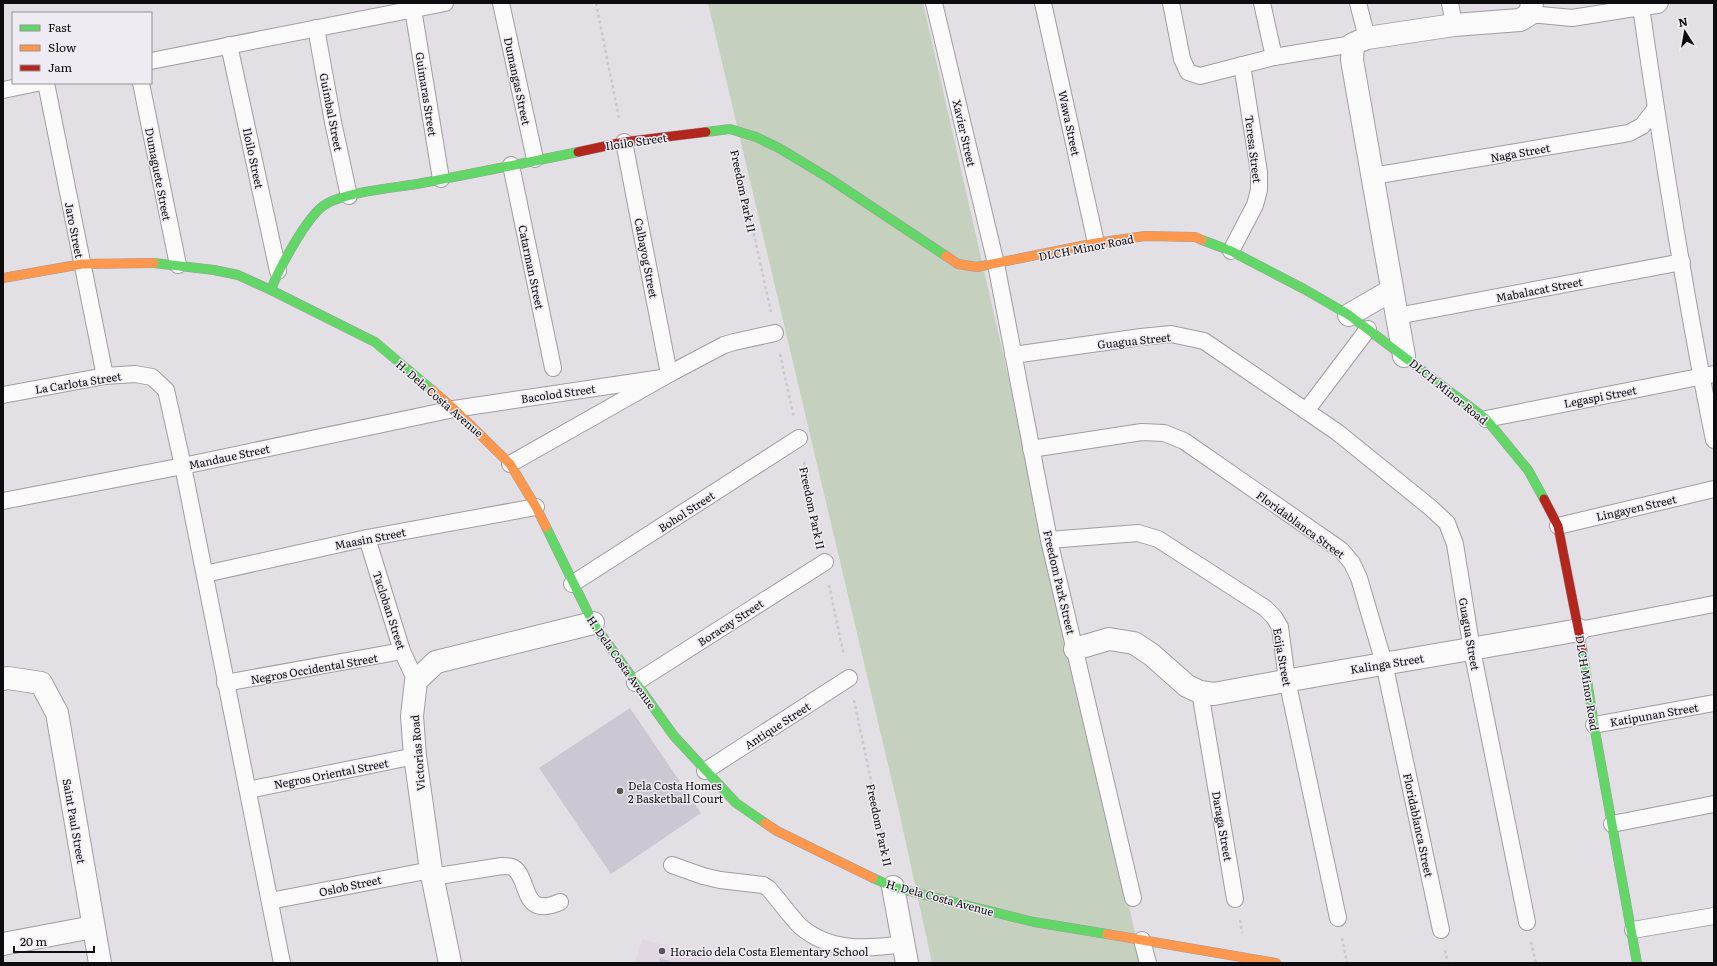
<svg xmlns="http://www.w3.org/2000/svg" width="1717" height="966" viewBox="0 0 1717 966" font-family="Literata,serif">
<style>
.education{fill:#e0d7e3}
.green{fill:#c6d0bf}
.building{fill:#ccc8d3}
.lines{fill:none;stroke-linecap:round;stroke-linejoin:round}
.lane-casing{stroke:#9f9da0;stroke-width:18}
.street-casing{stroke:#9f9da0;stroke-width:24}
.fast-casing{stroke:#9f9da0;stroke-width:10}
.slow-casing{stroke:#9f9da0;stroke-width:10}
.jam-casing{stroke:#9f9da0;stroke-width:10}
.path{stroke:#c9c9ca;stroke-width:2.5;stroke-dasharray:3 3;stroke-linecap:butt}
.lane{stroke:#fbfafb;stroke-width:16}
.street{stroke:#fbfafb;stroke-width:22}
.fast{stroke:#63d668;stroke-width:9}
.slow{stroke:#ff974d;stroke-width:9}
.jam{stroke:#b3261e;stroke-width:9}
.poi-dot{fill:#585659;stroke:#eeecf2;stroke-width:1.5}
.labels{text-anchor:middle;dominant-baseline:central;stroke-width:3;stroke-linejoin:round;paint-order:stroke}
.street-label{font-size:11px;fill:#0d0c0e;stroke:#eeecf2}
.poi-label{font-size:11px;fill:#0d0c0e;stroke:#eeecf2;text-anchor:start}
</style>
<rect width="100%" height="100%" fill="#e2e0e4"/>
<polygon class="education" points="642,939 729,963 635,963"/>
<polygon class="green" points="708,3 923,3 1142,963 932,963 899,811"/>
<g class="building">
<polygon points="630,708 701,813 611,874 539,768"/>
<polygon points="660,958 675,963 659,963"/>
</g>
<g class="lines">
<g class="lane-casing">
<g id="lane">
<polyline points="501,3 535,159"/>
<polyline points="934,3 996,264 1049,540 1133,898"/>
<polyline points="1043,3 1096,243"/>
<polyline points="1171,3 1182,59 1188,72 1200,76 1274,57 1353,44"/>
<polyline points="1262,3 1274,57"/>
<polyline points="1358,3 1367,38"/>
<polyline points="1450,3 1454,25"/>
<polyline points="1641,7 1658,5 1660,3"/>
<polyline points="413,9 441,179"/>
<path d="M1530,14L1572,18L1641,7C1662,152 1685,297 1714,440"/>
<polyline points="316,28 333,122 349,196"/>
<polyline points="229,45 278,271"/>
<polyline points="151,61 445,3"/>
<polyline points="46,83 105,376"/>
<polyline points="141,83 178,265"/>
<polyline points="3,90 37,83"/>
<polyline points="624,142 669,374"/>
<polyline points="511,165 553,368"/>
<polyline points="1373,176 1629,133 1642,126 1656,108"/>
<polyline points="1231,251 1255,205 1259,190 1259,172 1242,65"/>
<polyline points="1397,316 1682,262"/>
<polyline points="1013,355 1141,337 1171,334 1204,341 1337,432 1431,508 1447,523 1455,544 1472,650 1527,922"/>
<polyline points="3,395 105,376 135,374 152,377 166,390 183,466 282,963"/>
<polyline points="1306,411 1368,329"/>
<polyline points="1486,419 1714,374"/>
<polyline points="1031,449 1142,432 1164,433 1184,441 1341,550 1352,563 1359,578 1384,663 1441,930"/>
<polyline points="510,464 669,374 724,345 734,342 775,333"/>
<polyline points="3,501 183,466 454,409 662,378"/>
<polyline points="1558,526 1714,489"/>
<polyline points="367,538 402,651 416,681"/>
<polyline points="1049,540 1138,533 1158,539 1265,608 1274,617 1280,627 1287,680 1338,918"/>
<polyline points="205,574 367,538 536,507"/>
<polyline points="572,584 799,438"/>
<polyline points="1579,630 1714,604"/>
<polyline points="225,683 402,651"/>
<polyline points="635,683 825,562"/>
<polyline points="1200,692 1235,899"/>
<polyline points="1594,725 1714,703"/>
<polyline points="705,771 849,678"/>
<polyline points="248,790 415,756"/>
<polyline points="1612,824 1714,804"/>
<path d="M672,865L703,876L720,880L763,885L768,888C779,900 789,915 800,926C829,952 868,949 903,944"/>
<path d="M432,877L502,866C505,866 509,866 512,867C531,876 519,920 560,902"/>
<polyline points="270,901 431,870"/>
<polyline points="1633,930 1714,916"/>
<polyline points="1142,940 1148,963"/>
</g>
</g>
<g class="street-casing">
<g id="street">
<polyline points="1349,315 1392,290"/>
<polyline points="1404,356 1352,60 1353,44 1367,38 1454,25 1520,20 1530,14 1532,3"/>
<path d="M1075,649L1109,639L1134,643L1152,655L1187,686L1200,692L1214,694C1336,671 1458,652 1579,630"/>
<polyline points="3,679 8,678 41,683 57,713 100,963"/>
<polyline points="893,887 907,963"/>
<polyline points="3,944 93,927"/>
<polyline points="450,963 431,870 415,756 412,716 416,681 436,662 593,623"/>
</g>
</g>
<g class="fast-casing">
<g id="fast">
<polyline points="706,132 730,129 756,137 779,148 827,177 946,256"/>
<polyline points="1202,240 1231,251 1304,289 1349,315 1486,419 1528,470 1544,499"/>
<polyline points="154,263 214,270 238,275 271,290 375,342 432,390"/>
<path d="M271,290C278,270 308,214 326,204C346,192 393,188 417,184C471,174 525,163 578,152"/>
<polyline points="546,527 593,623 674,736 736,803 765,823"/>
<polyline points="1582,648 1594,725 1637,963"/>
<polyline points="873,878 893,887 1034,922 1107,934"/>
</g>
</g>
<g class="slow-casing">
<g id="slow">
<polyline points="946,256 958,264 977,267 1096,243 1145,236 1195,237 1202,240"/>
<polyline points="3,278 82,264 154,263"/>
<polyline points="432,390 454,409 510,464 536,507 546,527"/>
<polyline points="765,823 777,831 873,878"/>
<polyline points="1107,934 1276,963"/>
</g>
</g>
<g class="jam-casing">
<g id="jam">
<polyline points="578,152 624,142 706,132"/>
<polyline points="1544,499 1558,526 1582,648"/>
</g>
</g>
<g class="path">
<polyline points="596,3 619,118"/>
<polyline points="737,157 771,312"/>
<polyline points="780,354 794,418"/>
<polyline points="804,462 820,541"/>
<polyline points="829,585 844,656"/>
<polyline points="854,700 887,856"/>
<polyline points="1240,920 1242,933"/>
<polyline points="1342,938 1347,963"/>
<polyline points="1531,942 1536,963"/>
<polyline points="1445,950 1448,963"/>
</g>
<use href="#lane" class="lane"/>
<use href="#street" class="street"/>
<use href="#fast" class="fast"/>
<use href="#slow" class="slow"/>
<use href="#jam" class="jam"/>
</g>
<g class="poi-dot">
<circle cx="620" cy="791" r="4"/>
<circle cx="662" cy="951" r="4"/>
</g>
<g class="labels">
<g class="street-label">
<text transform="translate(518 81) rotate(78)">Dumangas Street</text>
<text transform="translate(427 94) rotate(81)">Guimaras Street</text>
<text transform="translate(332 112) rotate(79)">Guimbal Street</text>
<text transform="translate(1070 123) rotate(78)">Wawa Street</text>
<text transform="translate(965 133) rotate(77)">Xavier Street</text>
<text transform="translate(636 141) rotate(-8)">Iloilo Street</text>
<text transform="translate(1254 149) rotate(83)">Teresa Street</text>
<text transform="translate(1520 152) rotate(-10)">Naga Street</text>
<text transform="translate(254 158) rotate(78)">Iloilo Street</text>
<text transform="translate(159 174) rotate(79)">Dumaguete Street</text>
<text transform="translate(744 191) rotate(78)">Freedom Park II</text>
<text transform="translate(75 230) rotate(79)">Jaro Street</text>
<text transform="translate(1086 247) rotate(-11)">DLCH Minor Road</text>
<text transform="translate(647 258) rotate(79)">Calbayog Street</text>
<text transform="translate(532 267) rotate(78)">Catarman Street</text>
<text transform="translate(1539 289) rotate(-11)">Mabalacat Street</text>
<text transform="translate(1134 340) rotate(-6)">Guagua Street</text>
<text transform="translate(78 382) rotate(-9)">La Carlota Street</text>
<text transform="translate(1449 391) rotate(39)">DLCH Minor Road</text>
<text transform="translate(558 393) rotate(-8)">Bacolod Street</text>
<text transform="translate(1600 396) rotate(-11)">Legaspi Street</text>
<text transform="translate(440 398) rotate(41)">H. Dela Costa Avenue</text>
<text transform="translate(229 456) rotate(-12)">Mandaue Street</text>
<text transform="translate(1636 507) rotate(-13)">Lingayen Street</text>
<text transform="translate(813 508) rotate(78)">Freedom Park II</text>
<text transform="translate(686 511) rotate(-33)">Bohol Street</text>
<text transform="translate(1301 524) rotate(36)">Floridablanca Street</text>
<text transform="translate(370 538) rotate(-11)">Maasin Street</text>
<text transform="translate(1060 582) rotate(77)">Freedom Park Street</text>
<text transform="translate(390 610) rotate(72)">Tacloban Street</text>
<text transform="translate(730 622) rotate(-33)">Boracay Street</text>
<text transform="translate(1470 634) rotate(80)">Guagua Street</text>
<text transform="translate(1283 657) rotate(80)">Ecija Street</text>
<text transform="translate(622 662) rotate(55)">H. Dela Costa Avenue</text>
<text transform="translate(1387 663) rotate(-9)">Kalinga Street</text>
<text transform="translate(314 668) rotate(-10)">Negros Occidental Street</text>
<text transform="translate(1588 683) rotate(81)">DLCH Minor Road</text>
<text transform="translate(1654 714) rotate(-10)">Katipunan Street</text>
<text transform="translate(777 725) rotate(-33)">Antique Street</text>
<text transform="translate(417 753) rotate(-95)">Victorias Road</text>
<text transform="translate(331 773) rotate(-11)">Negros Oriental Street</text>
<text transform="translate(75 821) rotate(80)">Saint Paul Street</text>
<text transform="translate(880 825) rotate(78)">Freedom Park II</text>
<text transform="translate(1419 825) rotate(78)">Floridablanca Street</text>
<text transform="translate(1223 826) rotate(80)">Daraga Street</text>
<text transform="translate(350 885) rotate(-12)">Oslob Street</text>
<text transform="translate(940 897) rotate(15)">H. Dela Costa Avenue</text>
</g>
<g class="poi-label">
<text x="628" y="785">Dela Costa Homes<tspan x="628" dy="13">2 Basketball Court</tspan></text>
<text x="670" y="951">Horacio dela Costa Elementary School</text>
</g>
</g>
<rect width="1717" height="966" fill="none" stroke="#0d0c0e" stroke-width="8"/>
<rect x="12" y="12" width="140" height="72" fill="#eeecf2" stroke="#949297"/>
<rect x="20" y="25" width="20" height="6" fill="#63d668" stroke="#949297"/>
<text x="48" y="32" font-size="12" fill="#0d0c0e">Fast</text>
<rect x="20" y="45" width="20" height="6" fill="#ff974d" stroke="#949297"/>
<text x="48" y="52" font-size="12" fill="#0d0c0e">Slow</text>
<rect x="20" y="65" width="20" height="6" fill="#b3261e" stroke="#949297"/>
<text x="48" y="72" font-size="12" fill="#0d0c0e">Jam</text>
<g transform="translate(1685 32) rotate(349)" stroke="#eeecf2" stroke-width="3" paint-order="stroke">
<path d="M0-3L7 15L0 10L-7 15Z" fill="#0d0c0e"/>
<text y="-6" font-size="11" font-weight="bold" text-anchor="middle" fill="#0d0c0e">N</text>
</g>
<path d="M14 946v6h80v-6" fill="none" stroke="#0d0c0e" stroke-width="2"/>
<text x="20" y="946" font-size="12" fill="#0d0c0e" stroke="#eeecf2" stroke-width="3" paint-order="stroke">20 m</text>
</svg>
